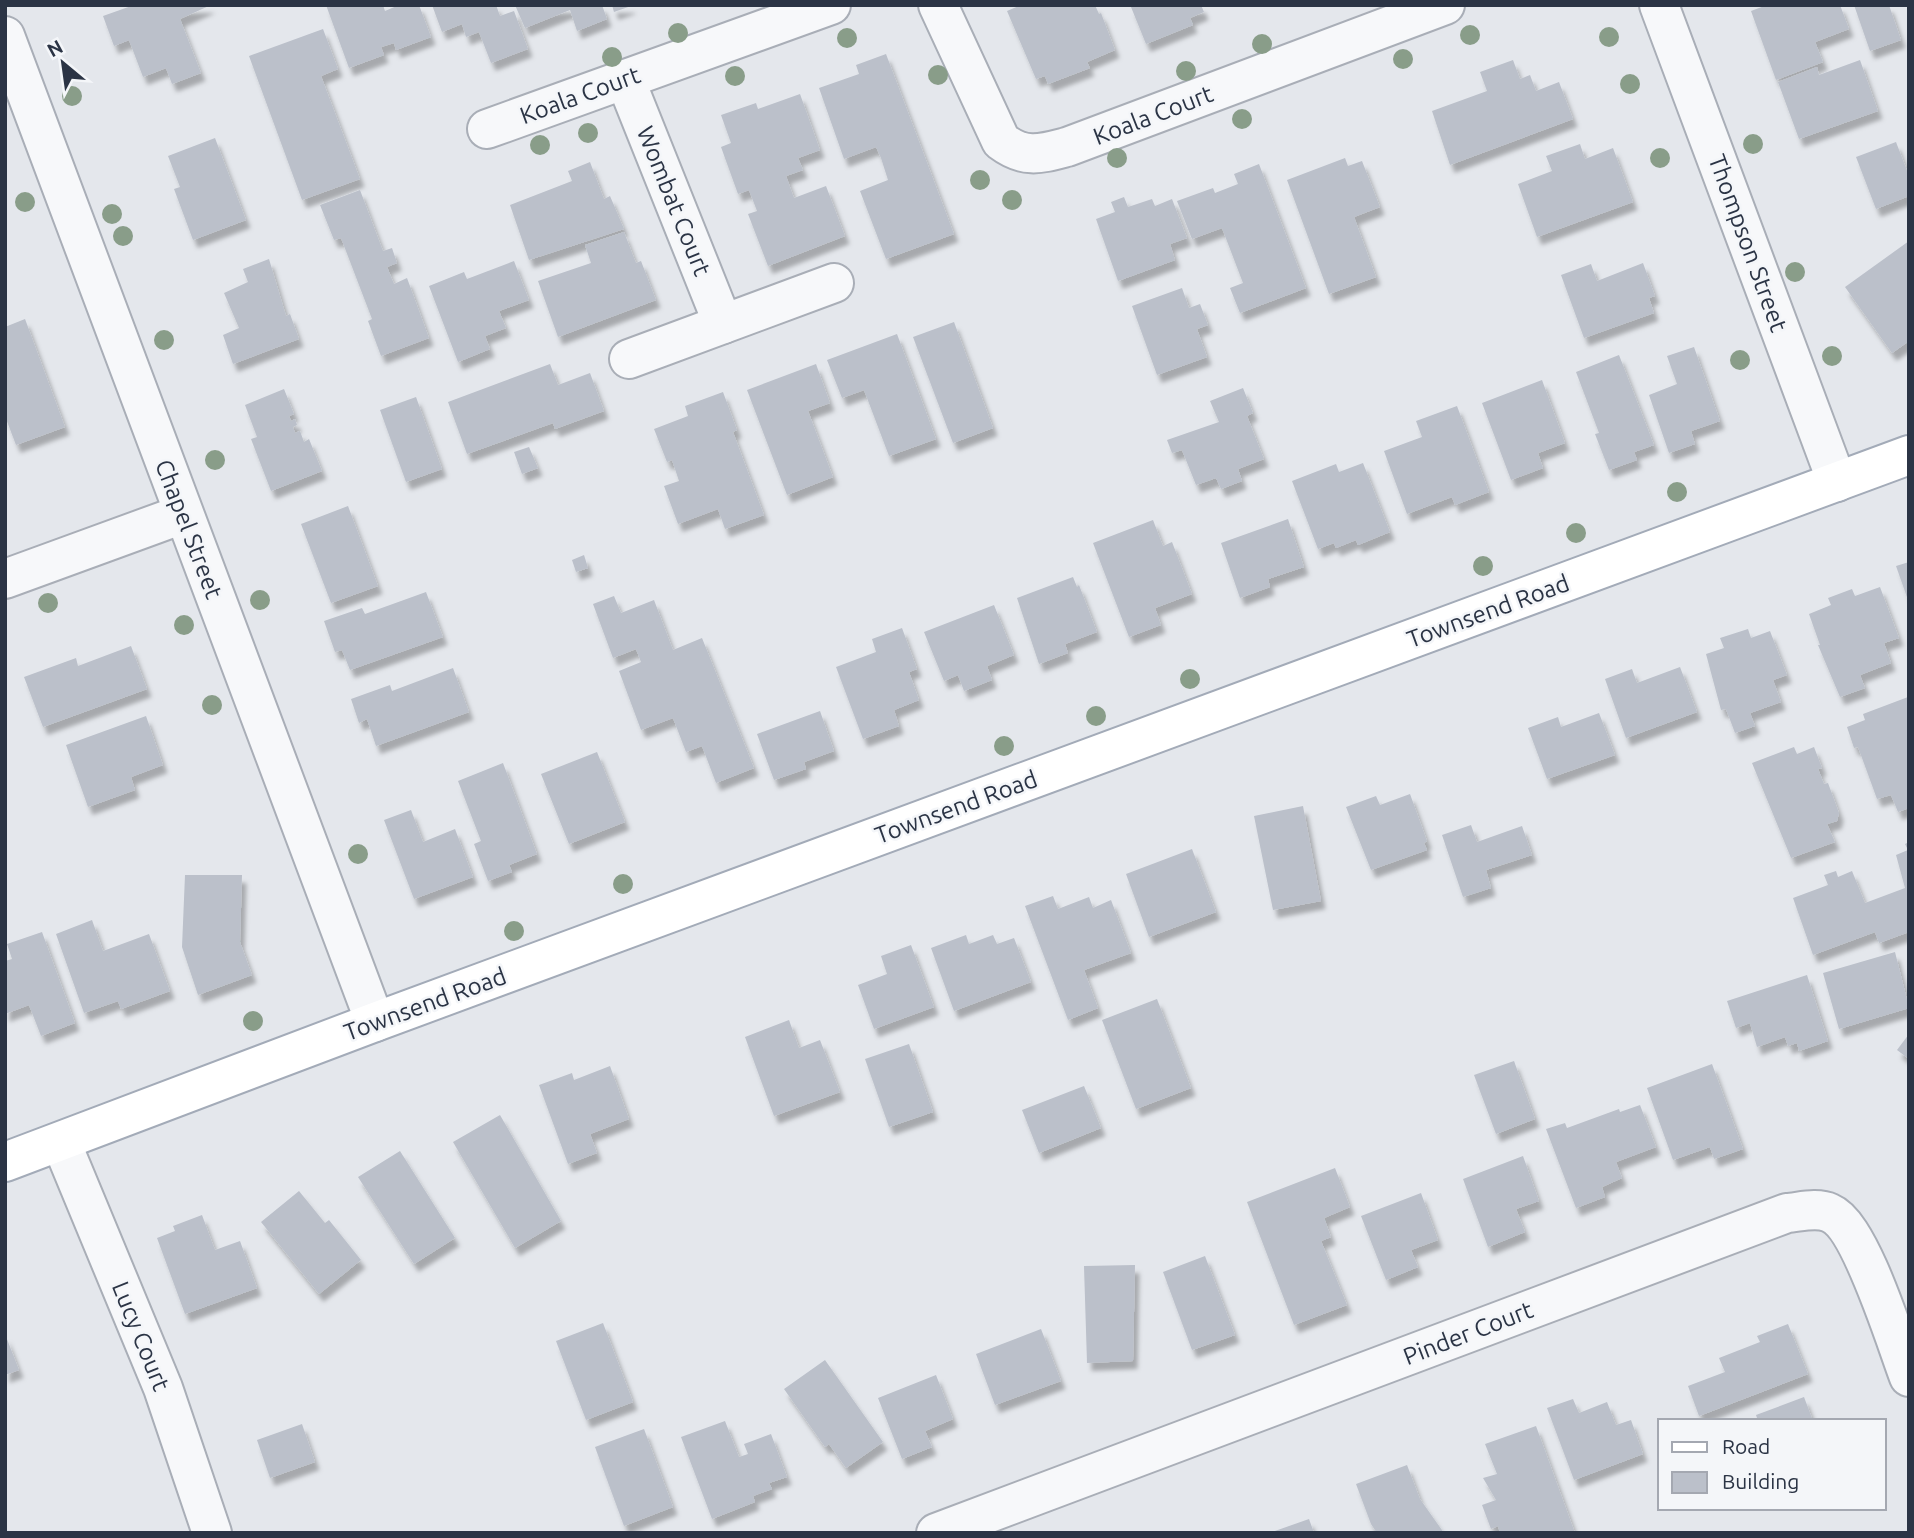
<svg xmlns="http://www.w3.org/2000/svg" width="1914" height="1538" viewBox="0 0 1914 1538" font-family="Ubuntu,sans-serif">
<style>
.building{fill:#bbc0ca;filter:url(#shadow)}
.lines{fill:none;stroke-linecap:round;stroke-linejoin:round}
.minor-casing{stroke:#a9aeb7;stroke-width:42}
.major-casing{stroke:#a3abb8;stroke-width:42}
.minor{stroke:#f7f8fa;stroke-width:38}
.major{stroke:#fff;stroke-width:38}
.tree{fill:#899d89}
.labels{text-anchor:middle;dominant-baseline:central;stroke-width:5;stroke-linejoin:round;paint-order:stroke}
.street-label{font-size:24px;fill:#2b3445;stroke:#f4f6f9}
</style>
<defs>
<filter id="shadow"><feDropShadow dx="4.5" dy="8" stdDeviation="2" flood-color="#0004"/></filter>
</defs>
<rect width="100%" height="100%" fill="#e4e7ec"/>
<g class="building">
<polygon points="134,5 211,5 180,19 201,73 172,84 166,68 143,77 129,40 114,46 103,16"/>
<polygon points="326,5 383,5 385,11 399,5 419,5 431,37 396,50 394,43 381,47 384,55 349,68"/>
<polygon points="432,5 496,5 500,16 514,11 528,49 491,63 479,32 466,37 462,24 442,32"/>
<polygon points="515,5 602,5 607,19 577,31 570,10 525,28"/>
<polygon points="612,5 631,5 631,6 614,12"/>
<polygon points="1021,5 1095,5 1099,14 1101,13 1115,50 1087,62 1090,68 1048,84 1045,76 1036,79 1007,11"/>
<polygon points="1136,5 1201,5 1204,12 1190,18 1193,25 1146,44 1131,7"/>
<polygon points="1767,5 1840,5 1849,29 1815,42 1823,62 1776,80 1751,11"/>
<polygon points="1854,5 1889,5 1901,40 1870,51"/>
<polygon points="323,29 338,69 321,76 360,179 302,200 249,56"/>
<polygon points="886,54 954,234 886,259 860,191 888,180 881,158 876,147 844,159 819,88 859,74 856,65"/>
<polygon points="1513,60 1520,79 1530,75 1536,91 1559,82 1573,119 1450,165 1432,111 1487,91 1480,72"/>
<polygon points="1860,60 1878,111 1799,139 1778,82 1817,67 1819,75"/>
<polygon points="800,94 820,150 798,158 803,170 786,176 794,198 826,186 845,236 768,266 748,214 757,211 749,190 738,194 721,147 731,143 721,115 756,103 758,109"/>
<polygon points="215,138 246,220 193,240 174,189 180,187 168,156"/>
<polygon points="1896,142 1909,176 1909,196 1876,209 1856,157"/>
<polygon points="1580,144 1585,159 1613,148 1633,202 1537,237 1518,184 1552,171 1546,156"/>
<polygon points="1345,158 1348,166 1362,161 1380,207 1354,217 1376,277 1329,294 1287,180"/>
<polygon points="590,162 604,199 610,196 624,229 529,260 510,205 572,181 568,171"/>
<polygon points="1259,164 1306,288 1240,313 1230,288 1243,283 1222,228 1192,239 1177,201 1213,188 1215,193 1238,184 1234,174"/>
<polygon points="360,190 383,251 392,248 397,263 387,267 394,284 407,278 429,338 381,356 368,321 372,319 341,238 334,240 320,205"/>
<polygon points="1124,197 1128,207 1152,199 1155,206 1172,199 1187,238 1170,244 1175,260 1118,281 1096,219 1115,212 1111,202"/>
<polygon points="624,232 636,263 641,261 656,300 558,337 538,281 591,263 585,245"/>
<polygon points="1909,241 1909,341 1892,353 1845,287"/>
<polygon points="269,259 286,316 290,314 299,339 233,364 223,335 239,328 224,293 248,282 243,269"/>
<polygon points="514,261 529,300 499,311 506,328 485,336 490,349 458,362 429,286 464,272 467,279"/>
<polygon points="1643,263 1655,296 1649,298 1654,313 1584,338 1561,275 1591,264 1597,281"/>
<polygon points="1182,288 1189,308 1200,304 1208,325 1197,329 1207,357 1157,375 1132,306"/>
<polygon points="25,319 65,427 16,445 5,416 5,327"/>
<polygon points="954,322 993,428 953,443 913,337"/>
<polygon points="897,334 936,439 889,456 864,390 842,398 827,360"/>
<polygon points="1694,347 1720,421 1691,431 1695,444 1669,453 1649,395 1677,384 1667,356"/>
<polygon points="1619,355 1654,445 1634,452 1637,460 1609,470 1595,434 1599,433 1576,372"/>
<polygon points="550,364 558,385 590,373 604,411 555,429 553,423 467,454 448,402"/>
<polygon points="816,364 830,403 808,411 833,477 787,495 747,390"/>
<polygon points="1542,380 1565,443 1538,453 1543,468 1511,480 1482,403"/>
<polygon points="1243,388 1253,413 1247,416 1264,459 1238,469 1242,481 1221,489 1216,478 1196,485 1182,450 1172,453 1167,440 1219,422 1210,401"/>
<polygon points="284,389 294,414 289,416 291,421 295,419 297,425 293,427 295,433 300,431 304,442 309,439 322,471 271,491 251,439 257,437 245,405"/>
<polygon points="723,392 737,430 733,432 764,515 725,529 718,509 678,524 664,486 679,481 672,460 667,462 654,429 688,416 685,406"/>
<polygon points="416,397 442,469 406,482 380,410"/>
<polygon points="1457,406 1489,492 1455,505 1452,497 1407,514 1384,451 1422,437 1416,421"/>
<polygon points="529,447 538,468 522,474 514,452"/>
<polygon points="1363,463 1390,532 1358,545 1356,540 1336,548 1334,543 1318,549 1292,481 1336,464 1339,472"/>
<polygon points="348,506 378,586 331,603 301,524"/>
<polygon points="1288,519 1304,567 1268,579 1270,587 1240,598 1221,543"/>
<polygon points="1153,520 1163,546 1172,542 1192,594 1155,608 1161,625 1129,637 1093,543"/>
<polygon points="584,555 588,568 576,572 572,560"/>
<polygon points="1909,562 1909,600 1908,600 1896,566"/>
<polygon points="1073,577 1077,587 1079,585 1097,632 1065,644 1068,653 1039,664 1017,598"/>
<polygon points="1880,587 1899,638 1884,643 1891,663 1860,675 1865,688 1840,697 1818,645 1820,645 1809,614 1831,605 1828,598 1852,589 1855,596"/>
<polygon points="426,592 443,637 350,670 342,650 335,652 324,621 362,608 365,614"/>
<polygon points="614,596 621,613 654,600 673,650 702,638 754,768 716,783 702,746 686,752 673,718 641,730 619,671 641,662 636,649 613,658 593,604"/>
<polygon points="994,605 1014,655 987,666 992,680 964,691 958,675 944,681 924,632"/>
<polygon points="902,628 917,669 909,672 919,700 894,710 899,726 863,739 836,667 876,652 872,639"/>
<polygon points="1748,629 1751,638 1770,631 1787,675 1773,680 1781,702 1750,713 1755,726 1735,733 1726,709 1721,710 1706,654 1724,648 1720,638"/>
<polygon points="131,646 147,689 43,727 24,677 76,658 78,666"/>
<polygon points="1680,667 1697,712 1626,738 1605,679 1632,669 1637,683"/>
<polygon points="453,668 469,712 376,746 367,719 359,723 351,699 390,685 392,691"/>
<polygon points="1908,697 1909,808 1898,812 1891,795 1877,799 1858,747 1854,748 1847,727 1865,720 1863,714"/>
<polygon points="820,711 834,751 804,762 806,769 774,780 757,734"/>
<polygon points="1599,713 1615,755 1547,779 1528,728 1558,717 1561,727"/>
<polygon points="146,716 163,765 131,777 135,790 88,807 66,745"/>
<polygon points="1794,747 1797,754 1814,747 1822,768 1818,769 1824,784 1828,783 1839,813 1837,821 1827,824 1835,842 1791,858 1752,763"/>
<polygon points="597,752 625,822 569,844 541,774"/>
<polygon points="503,763 537,854 509,865 512,872 488,881 474,844 481,841 458,781"/>
<polygon points="1410,794 1427,841 1424,843 1427,850 1371,870 1346,807 1376,796 1380,805"/>
<polygon points="1303,806 1321,901 1273,910 1254,816"/>
<polygon points="411,810 423,842 455,829 473,877 414,899 384,820"/>
<polygon points="1471,825 1477,842 1522,826 1532,855 1486,870 1491,888 1463,897 1442,835"/>
<polygon points="1909,842 1909,932 1879,943 1875,932 1813,955 1793,898 1828,885 1824,875 1836,871 1838,877 1852,871 1865,903 1905,888 1896,855 1908,850 1905,844"/>
<polygon points="1192,849 1216,912 1149,937 1126,874"/>
<polygon points="185,875 242,875 240,942 252,975 198,995 182,947"/>
<polygon points="1053,896 1058,909 1089,897 1093,908 1111,900 1131,953 1084,970 1098,1008 1068,1020 1025,906"/>
<polygon points="92,920 103,951 149,934 170,991 121,1009 118,1001 84,1013 56,934"/>
<polygon points="42,932 75,1023 41,1036 29,1005 5,1014 5,961 12,959 7,944"/>
<polygon points="966,935 969,944 993,935 997,944 1014,938 1031,982 954,1011 931,948"/>
<polygon points="911,945 934,1007 874,1029 858,985 887,974 881,956"/>
<polygon points="1895,952 1909,1008 1839,1029 1823,973"/>
<polygon points="1807,975 1828,1041 1799,1051 1797,1043 1788,1046 1785,1037 1757,1047 1750,1023 1736,1028 1727,1001"/>
<polygon points="1157,999 1191,1088 1136,1109 1102,1020"/>
<polygon points="789,1020 799,1048 820,1040 840,1092 774,1116 745,1037"/>
<polygon points="1909,1034 1909,1059 1897,1050"/>
<polygon points="909,1044 933,1112 889,1127 865,1059"/>
<polygon points="1514,1061 1535,1119 1496,1134 1474,1075"/>
<polygon points="1712,1064 1743,1149 1714,1159 1710,1147 1673,1160 1647,1088"/>
<polygon points="610,1066 629,1119 590,1134 597,1153 568,1164 539,1085 572,1073 574,1080"/>
<polygon points="1084,1086 1101,1128 1039,1153 1022,1110"/>
<polygon points="1640,1105 1656,1147 1616,1162 1622,1178 1602,1187 1605,1197 1576,1208 1546,1129 1565,1123 1567,1128 1619,1109 1620,1112"/>
<polygon points="500,1115 561,1221 515,1248 453,1142"/>
<polygon points="400,1151 455,1238 414,1264 358,1177"/>
<polygon points="1523,1156 1539,1201 1516,1209 1525,1232 1488,1247 1463,1179"/>
<polygon points="1335,1168 1350,1207 1324,1218 1331,1237 1321,1241 1347,1305 1294,1325 1247,1202"/>
<polygon points="299,1191 325,1223 329,1220 361,1260 319,1294 261,1222"/>
<polygon points="1421,1193 1438,1240 1411,1250 1418,1267 1386,1280 1361,1216"/>
<polygon points="202,1215 215,1250 240,1241 257,1288 185,1314 157,1238 175,1231 173,1226"/>
<polygon points="1205,1256 1235,1335 1192,1350 1163,1272"/>
<polygon points="1135,1265 1133,1361 1087,1363 1084,1266"/>
<polygon points="603,1323 633,1402 586,1420 556,1341"/>
<polygon points="1788,1324 1808,1374 1699,1416 1688,1386 1725,1372 1719,1358 1760,1342 1757,1336"/>
<polygon points="1041,1329 1061,1381 995,1405 976,1354"/>
<polygon points="5,1334 19,1370 5,1375"/>
<polygon points="825,1360 883,1442 846,1468 829,1444 825,1447 784,1389"/>
<polygon points="936,1375 953,1419 925,1431 932,1447 902,1459 878,1398"/>
<polygon points="1804,1397 1813,1421 1758,1421 1756,1415"/>
<polygon points="1573,1399 1579,1413 1607,1402 1616,1425 1631,1420 1643,1454 1574,1480 1547,1408"/>
<polygon points="725,1421 739,1457 748,1454 744,1444 771,1434 787,1477 769,1483 772,1489 753,1496 755,1502 712,1519 681,1437"/>
<polygon points="302,1424 315,1462 270,1478 257,1440"/>
<polygon points="1536,1426 1575,1533 1500,1533 1498,1526 1491,1529 1482,1505 1496,1500 1483,1478 1497,1474 1485,1444"/>
<polygon points="644,1429 673,1507 624,1526 595,1447"/>
<polygon points="1407,1465 1420,1499 1444,1533 1377,1533 1371,1524 1356,1484"/>
<polygon points="1309,1519 1314,1533 1272,1533 1272,1532"/>
</g>
<g class="lines">
<g class="minor-casing">
<g id="minor">
<path d="M938,5L1001,141C1025,159 1040,154 1067,147L1445,5"/>
<polyline points="1659,5 1837,482"/>
<polyline points="5,36 375,1022"/>
<polyline points="625,79 723,324"/>
<polyline points="487,129 831,5"/>
<polyline points="629,359 834,283"/>
<polyline points="5,579 183,514"/>
<polyline points="61,1142 163,1388 212,1533"/>
<path d="M936,1533L1787,1213C1800,1212 1817,1207 1830,1213C1861,1226 1896,1343 1909,1377"/>
</g>
</g>
<g class="major-casing">
<polyline id="major" points="5,1162 375,1022 1909,455"/>
</g>
<use href="#minor" class="minor"/>
<use href="#major" class="major"/>
</g>
<g class="tree">
<circle cx="678" cy="33" r="10"/>
<circle cx="1470" cy="35" r="10"/>
<circle cx="1609" cy="37" r="10"/>
<circle cx="847" cy="38" r="10"/>
<circle cx="1262" cy="44" r="10"/>
<circle cx="612" cy="57" r="10"/>
<circle cx="1403" cy="59" r="10"/>
<circle cx="1186" cy="71" r="10"/>
<circle cx="938" cy="75" r="10"/>
<circle cx="735" cy="76" r="10"/>
<circle cx="1630" cy="84" r="10"/>
<circle cx="72" cy="96" r="10"/>
<circle cx="1242" cy="119" r="10"/>
<circle cx="588" cy="133" r="10"/>
<circle cx="1753" cy="144" r="10"/>
<circle cx="540" cy="145" r="10"/>
<circle cx="1117" cy="158" r="10"/>
<circle cx="1660" cy="158" r="10"/>
<circle cx="980" cy="180" r="10"/>
<circle cx="1012" cy="200" r="10"/>
<circle cx="25" cy="202" r="10"/>
<circle cx="112" cy="214" r="10"/>
<circle cx="123" cy="236" r="10"/>
<circle cx="1795" cy="272" r="10"/>
<circle cx="164" cy="340" r="10"/>
<circle cx="1832" cy="356" r="10"/>
<circle cx="1740" cy="360" r="10"/>
<circle cx="215" cy="460" r="10"/>
<circle cx="1677" cy="492" r="10"/>
<circle cx="1576" cy="533" r="10"/>
<circle cx="1483" cy="566" r="10"/>
<circle cx="260" cy="600" r="10"/>
<circle cx="48" cy="603" r="10"/>
<circle cx="184" cy="625" r="10"/>
<circle cx="1190" cy="679" r="10"/>
<circle cx="212" cy="705" r="10"/>
<circle cx="1096" cy="716" r="10"/>
<circle cx="1004" cy="746" r="10"/>
<circle cx="358" cy="854" r="10"/>
<circle cx="623" cy="884" r="10"/>
<circle cx="514" cy="931" r="10"/>
<circle cx="253" cy="1021" r="10"/>
</g>
<g class="labels">
<g class="street-label">
<text transform="translate(580 95) rotate(-20)">Koala Court</text>
<text transform="translate(1153 115) rotate(-21)">Koala Court</text>
<text transform="translate(674 201) rotate(68)">Wombat Court</text>
<text transform="translate(1748 243) rotate(70)">Thompson Street</text>
<text transform="translate(189 529) rotate(69)">Chapel Street</text>
<text transform="translate(1488 611) rotate(-20)">Townsend Road</text>
<text transform="translate(956 807) rotate(-20)">Townsend Road</text>
<text transform="translate(425 1004) rotate(-20)">Townsend Road</text>
<text transform="translate(1468 1333) rotate(-21)">Pinder Court</text>
<text transform="translate(141 1336) rotate(68)">Lucy Court</text>
</g>
</g>
<rect width="1914" height="1538" fill="none" stroke="#2b3445" stroke-width="14"/>
<rect x="1658" y="1419" width="228" height="91" fill="#f4f6f9" stroke="#a4a8b1" stroke-width="2"/>
<rect x="1672" y="1442" width="35" height="10" fill="#ffffff" stroke="#a4a8b1" stroke-width="2"/>
<text x="1722" y="1454" font-size="21" fill="#2b3445">Road</text>
<rect x="1672" y="1472" width="35" height="21" fill="#bbc0ca" stroke="#a4a8b1" stroke-width="2"/>
<text x="1722" y="1489" font-size="21" fill="#2b3445">Building</text>
<g transform="translate(63 63) rotate(331)" stroke="#f4f6f9" stroke-width="5" paint-order="stroke">
<path d="M0-5L12 26L0 18L-12 26Z" fill="#2b3445"/>
<text y="-10" font-size="19" font-weight="bold" text-anchor="middle" fill="#2b3445">N</text>
</g>
</svg>
